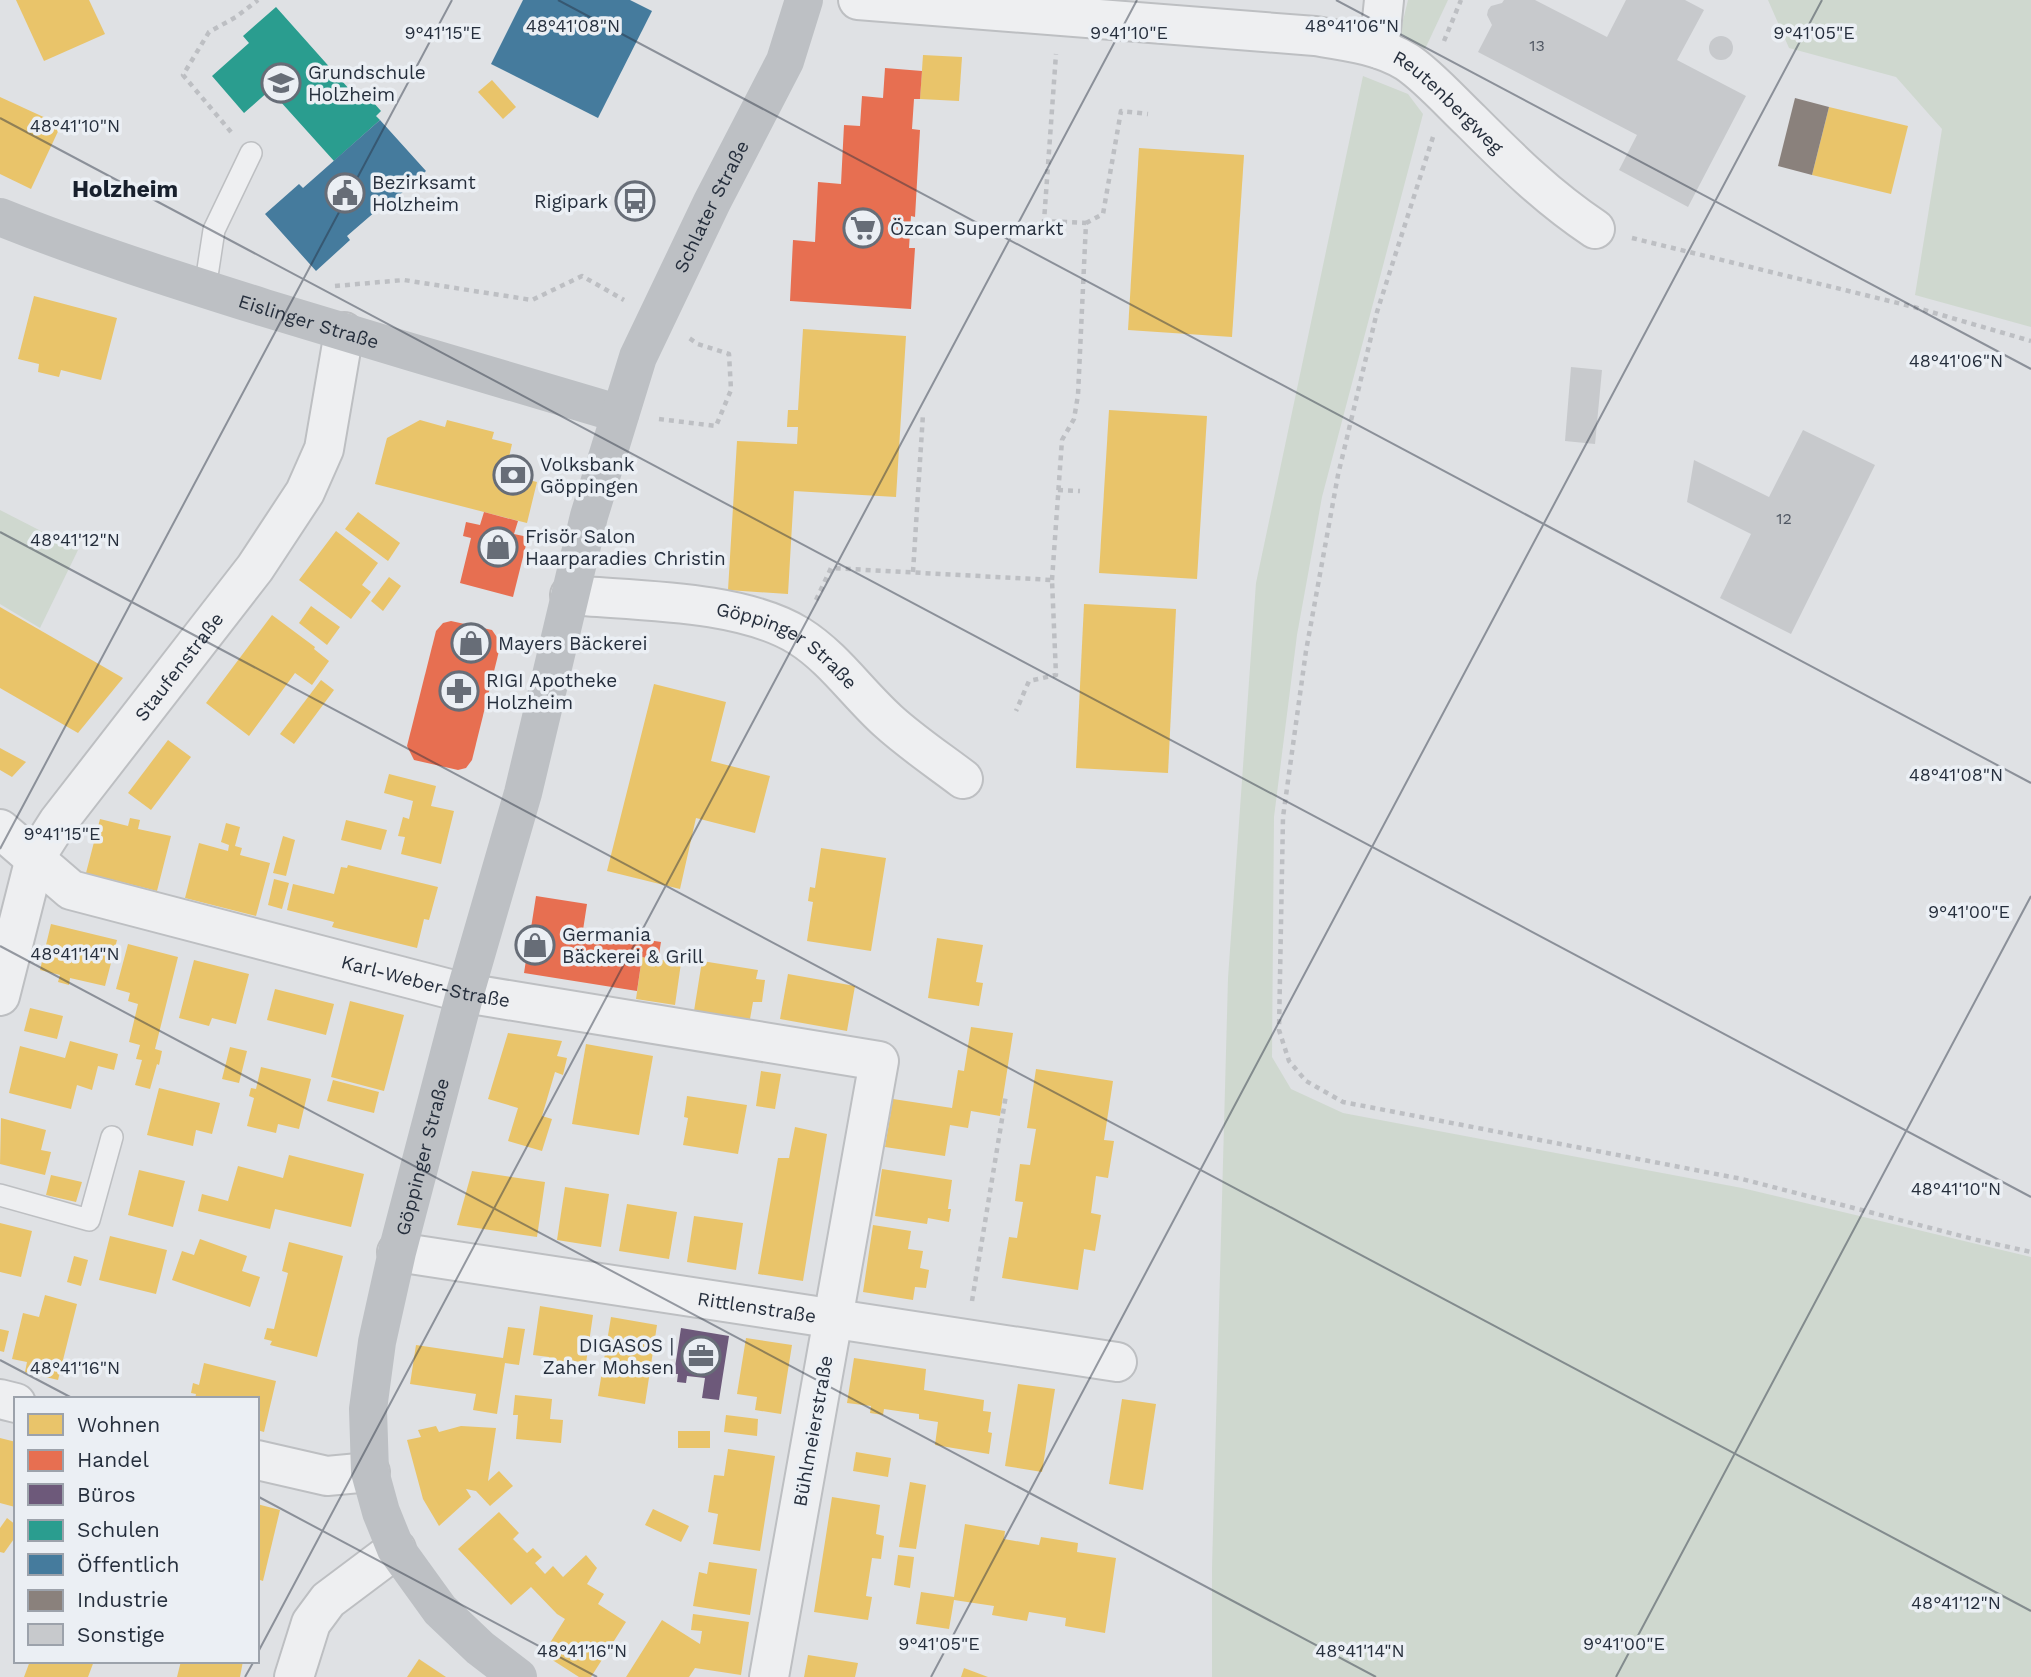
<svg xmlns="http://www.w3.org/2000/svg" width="2031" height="1677" viewBox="0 0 2031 1677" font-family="'Work Sans',sans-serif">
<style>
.green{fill:#cfd8cf}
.homes{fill:#e9c46a}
.shops{fill:#e76f51}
.offices{fill:#6d597a}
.schools{fill:#2a9d8f}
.public{fill:#457b9d}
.industry{fill:#8a817c}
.building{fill:#c7c9cc}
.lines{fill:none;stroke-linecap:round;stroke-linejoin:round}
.lane-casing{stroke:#bdbfc2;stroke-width:24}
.street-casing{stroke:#bdbfc2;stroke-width:42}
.path{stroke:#bdbfc3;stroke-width:4.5;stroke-dasharray:5 5;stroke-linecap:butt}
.lane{stroke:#eeeff1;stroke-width:21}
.street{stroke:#eeeff1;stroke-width:38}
.secondary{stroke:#bdc0c4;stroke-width:38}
.ticks{fill:none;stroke:#262f3d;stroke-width:2;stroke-opacity:0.45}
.labels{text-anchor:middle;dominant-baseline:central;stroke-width:7;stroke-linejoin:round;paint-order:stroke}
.number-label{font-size:16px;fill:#4f5662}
.poi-label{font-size:19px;fill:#262f3d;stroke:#ebeff4;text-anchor:start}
.street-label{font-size:19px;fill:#262f3d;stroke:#ebeff4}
.quarter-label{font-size:23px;font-weight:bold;fill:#18202d;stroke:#ebeff4}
.ticks-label{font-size:18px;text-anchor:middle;fill:#262f3d;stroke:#ebeff4;stroke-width:7;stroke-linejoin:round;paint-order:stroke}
</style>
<rect width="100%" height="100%" fill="#dfe1e4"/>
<g class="green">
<polygon points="1408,0 1448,0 1425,49 1400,33"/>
<polygon points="1768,0 2031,0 2031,327 1915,295 1942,129 1896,77 1789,48"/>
<polygon points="1363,76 1408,94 1423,114 1322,497 1297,635 1274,817 1272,1057 1291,1089 1343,1113 1742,1188 2031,1257 2031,1677 1212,1677 1212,1568 1228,978 1256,583"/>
<polygon points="0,510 78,550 40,628 0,604"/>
</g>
<g class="homes">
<polygon points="16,0 89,0 105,34 44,61"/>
<polygon points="923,55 962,57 959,101 920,99"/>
<polygon points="492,80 516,107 503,119 478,92"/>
<polygon points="0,97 61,125 31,189 0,174"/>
<polygon points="1829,107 1908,126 1891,194 1812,175"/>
<polygon points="1139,148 1244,155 1232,337 1128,330"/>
<polygon points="34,296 117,318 101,380 61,370 59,377 38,372 39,364 18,359"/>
<polygon points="803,329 906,336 896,497 794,491 788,594 728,590 737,441 797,444 798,427 787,427 788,410 798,410"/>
<polygon points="1109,410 1207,416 1197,579 1099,573"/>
<polygon points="420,420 445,427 447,420 494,432 492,439 512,444 505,474 537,482 527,523 375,484 387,438"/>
<polygon points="358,512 400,543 388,561 345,529"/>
<polygon points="336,531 378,563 362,585 371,592 351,619 299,580"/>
<polygon points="389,577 401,586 383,611 371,601"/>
<polygon points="1084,604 1176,609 1168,773 1076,768"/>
<polygon points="311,606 340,627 327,645 299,623"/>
<polygon points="0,607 123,678 78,733 0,688"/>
<polygon points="272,615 315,647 314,649 329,661 312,685 295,673 249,736 206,703"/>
<polygon points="321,680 334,690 294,744 280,734"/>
<polygon points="654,684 726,702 711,761 770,776 755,833 696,818 680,889 607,871"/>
<polygon points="168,740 191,757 151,810 128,793"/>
<polygon points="0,748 26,762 12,777 0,770"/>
<polygon points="389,774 436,786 431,806 454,811 441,864 401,854 405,837 398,836 403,817 409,819 413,801 384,793"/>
<polygon points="130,818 140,820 138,829 171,836 157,891 86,873 100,819 128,826"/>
<polygon points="346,820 387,830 381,850 341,840"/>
<polygon points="226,823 240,827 235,846 242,848 240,855 270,863 256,916 185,898 199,843 228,851 229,845 221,842"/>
<polygon points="283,836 295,840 286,876 273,873"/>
<polygon points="821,848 886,858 871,951 807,941 813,902 808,901 810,887 815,888"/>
<polygon points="348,865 438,887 429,920 424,919 417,948 332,927 334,922 287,910 293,884 334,894 341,867 347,868"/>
<polygon points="274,879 289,883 282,909 268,905"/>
<polygon points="51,924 117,940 105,986 70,978 69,985 58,982 60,975 40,970"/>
<polygon points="937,938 983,945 976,982 983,983 979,1006 928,998"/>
<polygon points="128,944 178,957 155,1049 162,1051 159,1065 157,1064 150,1089 135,1085 142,1060 136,1059 140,1045 129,1042 138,1004 128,1001 130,993 116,989"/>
<polygon points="642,957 681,963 675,1005 636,999"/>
<polygon points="194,960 249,974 236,1024 212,1018 209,1026 179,1018"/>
<polygon points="702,961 758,970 756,979 765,980 762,1002 753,1002 750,1019 694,1011"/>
<polygon points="788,974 855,986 847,1031 780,1019"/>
<polygon points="275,989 334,1004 326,1035 267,1020"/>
<polygon points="350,1001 404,1015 384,1091 331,1077"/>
<polygon points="30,1008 63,1016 57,1039 24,1031"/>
<polygon points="971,1027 1013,1033 1000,1116 971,1111 968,1128 950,1125 945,1156 885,1147 893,1099 952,1108 958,1070 964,1071"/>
<polygon points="508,1033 562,1041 557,1056 567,1058 563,1075 555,1072 542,1116 552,1119 542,1151 508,1141 518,1108 488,1099"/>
<polygon points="70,1041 118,1054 114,1070 98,1066 92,1090 77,1085 71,1109 9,1093 20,1046 65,1058"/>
<polygon points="586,1044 653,1056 639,1135 572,1124"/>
<polygon points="230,1047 247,1051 239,1083 222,1079"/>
<polygon points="261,1067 311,1079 299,1129 278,1124 276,1133 247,1126 254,1098 249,1096 251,1088 256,1089"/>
<polygon points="1036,1069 1113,1081 1104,1140 1114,1141 1108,1178 1096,1176 1091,1213 1101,1215 1095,1251 1084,1249 1078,1290 1002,1278 1009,1237 1017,1238 1023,1202 1015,1201 1020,1164 1030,1165 1036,1129 1027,1128"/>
<polygon points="761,1071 781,1074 775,1109 756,1106"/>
<polygon points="333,1080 379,1092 374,1113 327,1101"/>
<polygon points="159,1088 220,1103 212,1134 196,1130 193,1146 147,1135"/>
<polygon points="687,1096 747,1105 738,1154 683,1145 688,1118 684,1117"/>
<polygon points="1,1118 46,1130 41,1150 51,1152 45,1175 0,1164"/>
<polygon points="795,1127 827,1134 803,1281 758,1274 778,1158 789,1158"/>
<polygon points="289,1155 364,1174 351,1227 275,1209 270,1229 198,1211 202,1194 228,1201 238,1166 283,1178"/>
<polygon points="882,1169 952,1180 948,1209 951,1209 949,1222 928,1218 927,1224 875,1216"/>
<polygon points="139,1170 185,1181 173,1227 128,1215"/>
<polygon points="472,1171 545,1182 537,1237 457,1225"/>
<polygon points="51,1175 82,1182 76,1202 46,1195"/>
<polygon points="565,1187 609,1194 601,1247 557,1240"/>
<polygon points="627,1204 677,1212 669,1259 619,1251"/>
<polygon points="694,1216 743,1223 736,1270 687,1262"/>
<polygon points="0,1223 32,1231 21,1277 0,1272"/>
<polygon points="873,1225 911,1231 908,1249 923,1251 920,1268 929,1270 926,1288 915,1287 913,1300 863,1292"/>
<polygon points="110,1236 167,1250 156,1294 99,1280"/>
<polygon points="200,1239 247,1256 242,1271 260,1277 250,1307 172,1280 182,1251 194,1255"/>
<polygon points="289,1242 343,1256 317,1357 270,1345 272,1341 264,1339 267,1328 274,1329 288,1273 282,1271"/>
<polygon points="74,1256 88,1260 81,1286 67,1282"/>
<polygon points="45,1295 77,1304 58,1380 25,1372 27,1362 12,1359 23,1313 39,1317"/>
<polygon points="540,1306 593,1315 586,1363 569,1360 567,1375 547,1372 549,1357 533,1355"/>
<polygon points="611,1317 657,1325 645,1404 598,1396"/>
<polygon points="508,1327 525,1329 519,1365 505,1363 497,1414 473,1410 476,1394 410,1384 416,1345 503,1358"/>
<polygon points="0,1329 9,1331 4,1352 0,1351"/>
<polygon points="746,1338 792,1345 781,1414 755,1410 757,1397 737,1394"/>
<polygon points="854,1358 926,1369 924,1390 984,1400 983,1411 991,1412 988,1432 992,1433 989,1454 935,1445 938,1422 919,1419 919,1414 884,1409 883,1415 870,1413 871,1406 847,1403"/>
<polygon points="204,1363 276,1381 264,1432 257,1430 257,1399 195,1399 196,1394 191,1393 193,1383 199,1385"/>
<polygon points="1018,1384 1055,1389 1042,1472 1005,1466"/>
<polygon points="515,1395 552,1399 550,1419 563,1420 561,1443 516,1439 518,1415 513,1415"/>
<polygon points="1122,1399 1156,1404 1143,1490 1109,1484"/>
<polygon points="726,1415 758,1419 757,1436 724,1432"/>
<polygon points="436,1426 439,1432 461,1426 496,1428 488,1481 499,1471 513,1486 490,1506 476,1491 466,1489 471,1497 439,1526 423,1499 407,1440 421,1437 418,1430"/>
<rect x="678" y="1431" width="32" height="17"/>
<polygon points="0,1438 16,1442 15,1507 0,1503"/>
<polygon points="728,1449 775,1456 760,1551 713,1544 718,1514 708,1512 714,1475 724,1476"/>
<polygon points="856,1452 891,1458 888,1477 853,1471"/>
<polygon points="910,1482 926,1485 916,1549 899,1547"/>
<polygon points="832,1497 880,1505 876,1534 884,1536 881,1559 872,1558 866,1596 872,1597 868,1620 814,1612"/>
<polygon points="257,1504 280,1510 263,1581 257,1579"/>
<polygon points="653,1509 689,1526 681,1542 645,1525"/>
<polygon points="499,1512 519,1533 513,1539 527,1553 533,1548 542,1557 535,1563 545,1574 553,1566 563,1577 586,1555 597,1568 587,1584 604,1594 598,1604 626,1622 591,1677 579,1677 543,1654 565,1619 557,1614 531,1587 511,1605 458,1549"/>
<polygon points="7,1518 16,1525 16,1536 4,1553 0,1552 0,1528"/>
<polygon points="965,1524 1005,1531 1004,1539 1039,1545 1041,1537 1078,1543 1077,1552 1116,1558 1105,1633 1065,1626 1066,1618 1029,1612 1027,1621 992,1615 994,1606 954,1600 949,1629 916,1624 921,1592 954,1597"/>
<polygon points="898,1555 914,1557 910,1588 894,1585"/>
<polygon points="709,1562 757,1569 750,1615 693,1606 699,1572 707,1574"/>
<polygon points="693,1614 749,1622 741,1675 695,1668 689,1677 626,1677 662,1620 700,1644 702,1631 691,1630"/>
<polygon points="808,1655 858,1663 855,1677 804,1677"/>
<polygon points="419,1659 446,1677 407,1677"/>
<polygon points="30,1661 94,1661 88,1677 24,1677"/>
<polygon points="181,1661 243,1661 240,1677 177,1677"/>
<polygon points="964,1668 988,1677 961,1677"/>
</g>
<g class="shops">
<polygon points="885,68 922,71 920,99 914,99 912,129 920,130 915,217 911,216 909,248 915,248 911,309 790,301 793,240 815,242 818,182 841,184 844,125 860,126 862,96 883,98"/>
<polygon points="484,512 518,521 514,534 528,537 513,597 460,583 471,538 463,536 466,522 480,525"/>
<polygon points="451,621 492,630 501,643 472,760 466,768 458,770 414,760 407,746 436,631 443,623"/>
<polygon points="536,896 587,904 583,930 661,942 658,960 642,957 637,991 524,973"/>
</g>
<polygon class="offices" points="681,1328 729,1336 719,1400 702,1398 705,1378 687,1376 686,1383 677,1382 678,1374 674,1374"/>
<polygon class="schools" points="276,7 358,99 365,93 381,111 376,116 380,120 334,161 270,90 244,113 212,76 249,43 243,36"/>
<g class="public">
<polygon points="523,0 630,0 652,11 598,118 491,64"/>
<polygon points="380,120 426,171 394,200 391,198 347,236 350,240 316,271 265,214 299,184 303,188"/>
</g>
<polygon class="industry" points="1795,98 1829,107 1812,175 1778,166"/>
<g class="building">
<polygon points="1504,0 1535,0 1607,37 1626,0 1685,0 1704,10 1677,60 1746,96 1688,207 1619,170 1637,135 1478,52 1492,25 1487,15 1488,10 1491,6 1502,3"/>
<circle cx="1721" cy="48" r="12"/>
<polygon points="1571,367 1602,370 1595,444 1565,441"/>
<polygon points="1803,430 1875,465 1791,634 1720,598 1751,534 1687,502 1694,460 1769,497"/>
</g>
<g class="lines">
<g class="lane-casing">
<g id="lane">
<polyline points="205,289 214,230 251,153"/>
<polyline points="0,1195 89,1220 112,1137"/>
</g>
</g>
<g class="street-casing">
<g id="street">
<path id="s1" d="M858,0L1315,36C1346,41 1380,45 1407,62C1428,76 1452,103 1470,120C1511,161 1547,197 1595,229"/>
<polyline points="1379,49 1384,0"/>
<path id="s2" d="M570,595C638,601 741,600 799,636C834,658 857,693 888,721C911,742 938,760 963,779"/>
<path id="s3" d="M0,829L71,890L465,993L879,1061L769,1677"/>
<path id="s4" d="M0,996L35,858L58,822L255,568L305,492L324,449L344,332"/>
<path id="s5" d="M397,1252L1117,1362"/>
<polyline points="0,1399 16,1403"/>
<polyline points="257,1460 327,1476 370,1472"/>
<polyline points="294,1677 311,1623 328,1600 396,1549"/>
</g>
</g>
<g class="path">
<polyline points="1444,41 1461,0"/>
<polyline points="231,132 183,75 209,32 236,17 258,0"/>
<polyline points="1433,137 1377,312 1338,475 1306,651 1283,817 1279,1030 1289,1061 1306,1081 1343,1102 1742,1179 1973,1239 2031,1252"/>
<polyline points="1086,223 1103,214 1121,111 1148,114"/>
<polyline points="1632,238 1914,307 2031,341"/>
<polyline points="335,286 404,280 532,300 582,276 624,300"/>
<polyline points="659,419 716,426 731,390 729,354 698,344 689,338"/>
<polyline points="1058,490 1080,491"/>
<polyline points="913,572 923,414"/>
<polyline points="1052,580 1062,440 1074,419 1078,395 1086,223 1044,221 1056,54"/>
<polyline points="816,600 831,568 1052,580 1056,675 1029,681 1016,711"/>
<polyline points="972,1301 1006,1095"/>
</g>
<use href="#lane" class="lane"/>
<use href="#street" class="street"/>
<g class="secondary">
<path id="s6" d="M0,217C87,252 176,280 265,308C383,344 502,379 620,414"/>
<path id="s7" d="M518,1677L480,1648L440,1610L396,1549L381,1512L370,1472L368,1409L377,1342L397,1252L465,993L523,793L589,516L638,357L712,202L785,61L804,0"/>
</g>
</g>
<path class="ticks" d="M558,0L2031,783M1336,0L2031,369M0,118L2031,1197M0,532L2031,1611M0,849L452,0M0,946L1376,1677M0,1360L74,1399M257,1496L597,1677M257,1654L1137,0M245,1677L254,1661M931,1677L1822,0M1616,1677L2031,896"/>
<defs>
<g id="school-ring" transform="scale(2.0125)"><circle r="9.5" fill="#ebeff4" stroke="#676d77" stroke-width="1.5"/><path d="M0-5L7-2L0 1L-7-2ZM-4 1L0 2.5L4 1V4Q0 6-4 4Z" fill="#676d77"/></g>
<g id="civic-ring" transform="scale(2.0125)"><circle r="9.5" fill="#ebeff4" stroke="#676d77" stroke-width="1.5"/><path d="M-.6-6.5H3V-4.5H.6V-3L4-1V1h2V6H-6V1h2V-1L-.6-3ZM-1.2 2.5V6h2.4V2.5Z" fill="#676d77"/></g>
<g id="bus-ring" transform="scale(2.0125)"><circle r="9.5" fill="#ebeff4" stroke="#676d77" stroke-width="1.5"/><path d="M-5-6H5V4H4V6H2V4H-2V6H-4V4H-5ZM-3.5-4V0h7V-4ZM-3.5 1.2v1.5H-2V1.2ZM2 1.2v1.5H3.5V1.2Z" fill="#676d77"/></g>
<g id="supermarket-ring" transform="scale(2.0125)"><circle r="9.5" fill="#ebeff4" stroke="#676d77" stroke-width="1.5"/><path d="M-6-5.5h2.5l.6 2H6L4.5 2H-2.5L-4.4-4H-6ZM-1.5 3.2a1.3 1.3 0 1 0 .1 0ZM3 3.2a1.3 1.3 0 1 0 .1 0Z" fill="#676d77"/></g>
<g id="bank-ring" transform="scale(2.0125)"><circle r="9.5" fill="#ebeff4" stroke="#676d77" stroke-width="1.5"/><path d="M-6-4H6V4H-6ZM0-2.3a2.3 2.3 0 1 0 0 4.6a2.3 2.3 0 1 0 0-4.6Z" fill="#676d77"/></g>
<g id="shop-ring" transform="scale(2.0125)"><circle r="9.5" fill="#ebeff4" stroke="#676d77" stroke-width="1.5"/><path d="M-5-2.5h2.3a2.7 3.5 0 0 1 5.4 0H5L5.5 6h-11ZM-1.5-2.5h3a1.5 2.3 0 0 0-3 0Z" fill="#676d77"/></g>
<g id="pharmacy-ring" transform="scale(2.0125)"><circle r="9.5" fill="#ebeff4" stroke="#676d77" stroke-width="1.5"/><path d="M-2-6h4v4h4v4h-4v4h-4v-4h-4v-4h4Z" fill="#676d77"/></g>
<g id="office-ring" transform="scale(2.0125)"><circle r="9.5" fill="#ebeff4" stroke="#676d77" stroke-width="1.5"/><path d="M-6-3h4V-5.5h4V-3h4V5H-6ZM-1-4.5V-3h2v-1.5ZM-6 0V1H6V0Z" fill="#676d77"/></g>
</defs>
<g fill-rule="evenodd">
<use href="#school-ring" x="281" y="83"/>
<use href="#civic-ring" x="345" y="193"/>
<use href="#bus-ring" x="635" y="201"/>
<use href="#supermarket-ring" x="863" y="228"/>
<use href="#bank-ring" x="513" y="475"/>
<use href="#shop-ring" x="498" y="547"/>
<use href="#shop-ring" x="471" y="643"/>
<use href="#pharmacy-ring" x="459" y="691"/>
<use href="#shop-ring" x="535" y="945"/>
<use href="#office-ring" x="701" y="1356"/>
</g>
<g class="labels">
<g class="number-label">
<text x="1537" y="45">13</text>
<text x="1784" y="518">12</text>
</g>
<g class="poi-label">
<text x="308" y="72">Grundschule<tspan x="308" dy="22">Holzheim</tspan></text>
<text x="372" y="182">Bezirksamt<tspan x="372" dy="22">Holzheim</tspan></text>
<text x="608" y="201" text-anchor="end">Rigipark</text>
<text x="890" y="228">Özcan Supermarkt</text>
<text x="540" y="464">Volksbank<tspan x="540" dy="22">Göppingen</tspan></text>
<text x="525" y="536">Frisör Salon<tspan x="525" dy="22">Haarparadies Christin</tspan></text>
<text x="498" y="643">Mayers Bäckerei</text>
<text x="486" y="680">RIGI Apotheke<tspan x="486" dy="22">Holzheim</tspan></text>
<text x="562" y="934">Germania<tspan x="562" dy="22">Bäckerei &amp; Grill</tspan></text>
<text x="674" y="1345" text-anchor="end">DIGASOS |<tspan x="674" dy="22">Zaher Mohsen</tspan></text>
</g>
<g class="street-label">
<text stroke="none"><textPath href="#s1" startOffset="612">Reutenbergweg</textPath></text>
<text stroke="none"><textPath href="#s7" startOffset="1577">Schlater Straße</textPath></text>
<text stroke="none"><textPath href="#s6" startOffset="326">Eislinger Straße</textPath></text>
<text stroke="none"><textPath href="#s2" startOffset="228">Göppinger Straße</textPath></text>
<text stroke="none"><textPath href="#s4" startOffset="382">Staufenstraße</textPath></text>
<text stroke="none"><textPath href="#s3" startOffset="460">Karl-Weber-Straße</textPath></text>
<text stroke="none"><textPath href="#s7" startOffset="581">Göppinger Straße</textPath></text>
<text stroke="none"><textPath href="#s5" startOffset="364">Rittlenstraße</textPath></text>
<text transform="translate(813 1431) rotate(-80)">Bühlmeierstraße</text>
</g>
<g class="quarter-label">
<text x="125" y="189">Holzheim</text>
</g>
</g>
<g class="ticks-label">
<text x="573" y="32">48°41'08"N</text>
<text x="1352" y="32">48°41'06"N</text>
<text x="443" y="39">9°41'15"E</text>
<text x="1129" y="39">9°41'10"E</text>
<text x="1814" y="39">9°41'05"E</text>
<text x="75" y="132">48°41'10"N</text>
<text x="1956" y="367">48°41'06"N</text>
<text x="75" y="546">48°41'12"N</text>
<text x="1956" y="781">48°41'08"N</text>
<text x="62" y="840">9°41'15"E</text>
<text x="1969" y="918">9°41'00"E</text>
<text x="75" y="960">48°41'14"N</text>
<text x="1956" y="1195">48°41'10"N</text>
<text x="75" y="1374">48°41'16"N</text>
<text x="1956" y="1609">48°41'12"N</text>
<text x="939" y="1650">9°41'05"E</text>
<text x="1624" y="1650">9°41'00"E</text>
<text x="582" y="1657">48°41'16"N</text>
<text x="1360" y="1657">48°41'14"N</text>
</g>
<rect x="14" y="1397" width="245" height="266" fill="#ebeff4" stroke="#9ca2ab" stroke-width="2"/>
<rect x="28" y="1414" width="35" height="21" fill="#e9c46a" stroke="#9ca2ab" stroke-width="2"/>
<text x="77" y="1432" font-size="21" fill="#262f3d">Wohnen</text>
<rect x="28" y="1450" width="35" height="21" fill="#e76f51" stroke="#9ca2ab" stroke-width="2"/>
<text x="77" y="1467" font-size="21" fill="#262f3d">Handel</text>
<rect x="28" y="1484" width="35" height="21" fill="#6d597a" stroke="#9ca2ab" stroke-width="2"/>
<text x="77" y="1502" font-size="21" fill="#262f3d">Büros</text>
<rect x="28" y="1520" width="35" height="21" fill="#2a9d8f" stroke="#9ca2ab" stroke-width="2"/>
<text x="77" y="1537" font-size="21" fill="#262f3d">Schulen</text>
<rect x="28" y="1554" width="35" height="21" fill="#457b9d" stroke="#9ca2ab" stroke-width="2"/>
<text x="77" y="1572" font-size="21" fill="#262f3d">Öffentlich</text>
<rect x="28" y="1590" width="35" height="21" fill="#8a817c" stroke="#9ca2ab" stroke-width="2"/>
<text x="77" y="1607" font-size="21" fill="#262f3d">Industrie</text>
<rect x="28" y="1624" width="35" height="21" fill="#c7c9cc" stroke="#9ca2ab" stroke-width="2"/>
<text x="77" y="1642" font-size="21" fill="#262f3d">Sonstige</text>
</svg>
